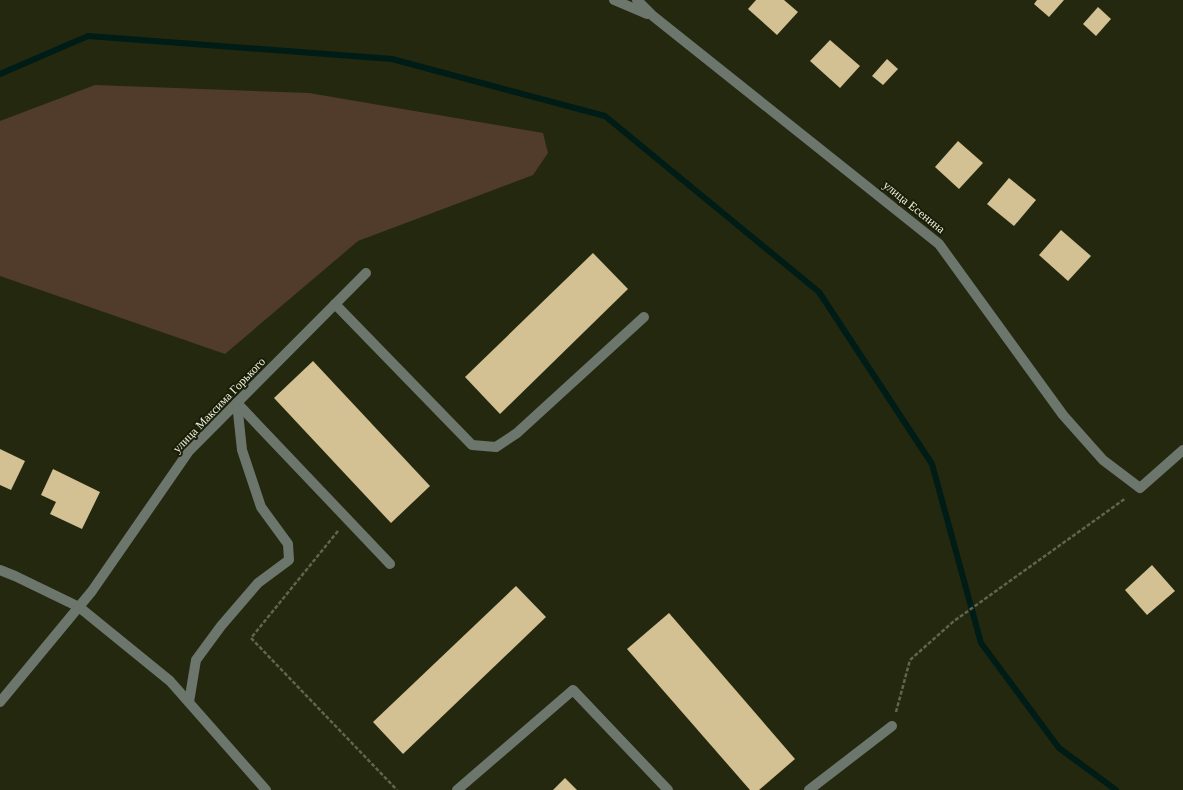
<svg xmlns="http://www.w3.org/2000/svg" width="1183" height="790" viewBox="0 0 1183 790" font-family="Georgia,serif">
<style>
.green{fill:#513b2b}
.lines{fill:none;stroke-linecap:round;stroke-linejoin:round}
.stream{stroke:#001c17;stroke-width:6}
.building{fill:#d3c093}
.path{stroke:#61654f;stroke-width:2.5;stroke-dasharray:4 2;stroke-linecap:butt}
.minor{stroke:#6c766d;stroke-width:10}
.labels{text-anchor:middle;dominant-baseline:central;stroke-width:4;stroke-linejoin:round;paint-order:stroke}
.street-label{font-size:12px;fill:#eef1e2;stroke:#1a1e06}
</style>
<rect width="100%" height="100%" fill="#23280f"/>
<polygon class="green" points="95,85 309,93 543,133 548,153 533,175 358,241 225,354 0,276 0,121"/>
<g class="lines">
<polyline class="stream" points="0,74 88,36 392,59 605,116 819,292 932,464 981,643 1059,748 1116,790"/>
</g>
<g class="building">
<polygon points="756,0 784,0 798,12 777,35 748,9"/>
<polygon points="1037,0 1064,0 1049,17 1034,4"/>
<polygon points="1098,7 1111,19 1096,36 1083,24"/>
<polygon points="830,40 860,66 840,88 810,61"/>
<polygon points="887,59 898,69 883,85 872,76"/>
<polygon points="958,141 983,163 959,189 935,167"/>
<polygon points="1009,178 1036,200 1014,226 987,204"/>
<polygon points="1061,230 1091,256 1068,281 1039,255"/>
<polygon points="593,253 628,289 500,414 465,377"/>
<polygon points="313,361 430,486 391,523 274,398"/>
<polygon points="0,449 25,461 11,490 0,485"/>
<polygon points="53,469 100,492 82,529 50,514 56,502 41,495"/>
<polygon points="1152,565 1175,591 1147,615 1125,590"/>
<polygon points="516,586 546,617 403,754 373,722"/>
<polygon points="669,613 795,759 759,790 750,790 627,649"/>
<polygon points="565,778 577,790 553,790"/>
</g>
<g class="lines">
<g class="path">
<polyline points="338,531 251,638 397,790"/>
<polyline points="896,712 910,660 954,621 1126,498"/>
</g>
<g class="minor">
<polyline points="614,0 647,14"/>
<polyline points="637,0 653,16 939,244 1063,415 1103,460 1140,488 1183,450"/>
<polyline points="335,304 472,445 496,447 517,433 644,317"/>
<polyline points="237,403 390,564"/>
<polyline points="0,570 15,576 79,607 170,681 266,790"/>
<polyline points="0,702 92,591 189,451 366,273"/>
<polyline points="189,702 196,660 221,626 258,583 289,560 288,544 261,507 242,450 237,403"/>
<polyline points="457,790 573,690 668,790"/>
<polyline points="809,790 892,726"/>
</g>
</g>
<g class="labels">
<g class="street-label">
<text transform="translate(914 207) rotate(39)">улица Есенина</text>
<text transform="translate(219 405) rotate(-46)">улица Максима Горького</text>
</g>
</g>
</svg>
